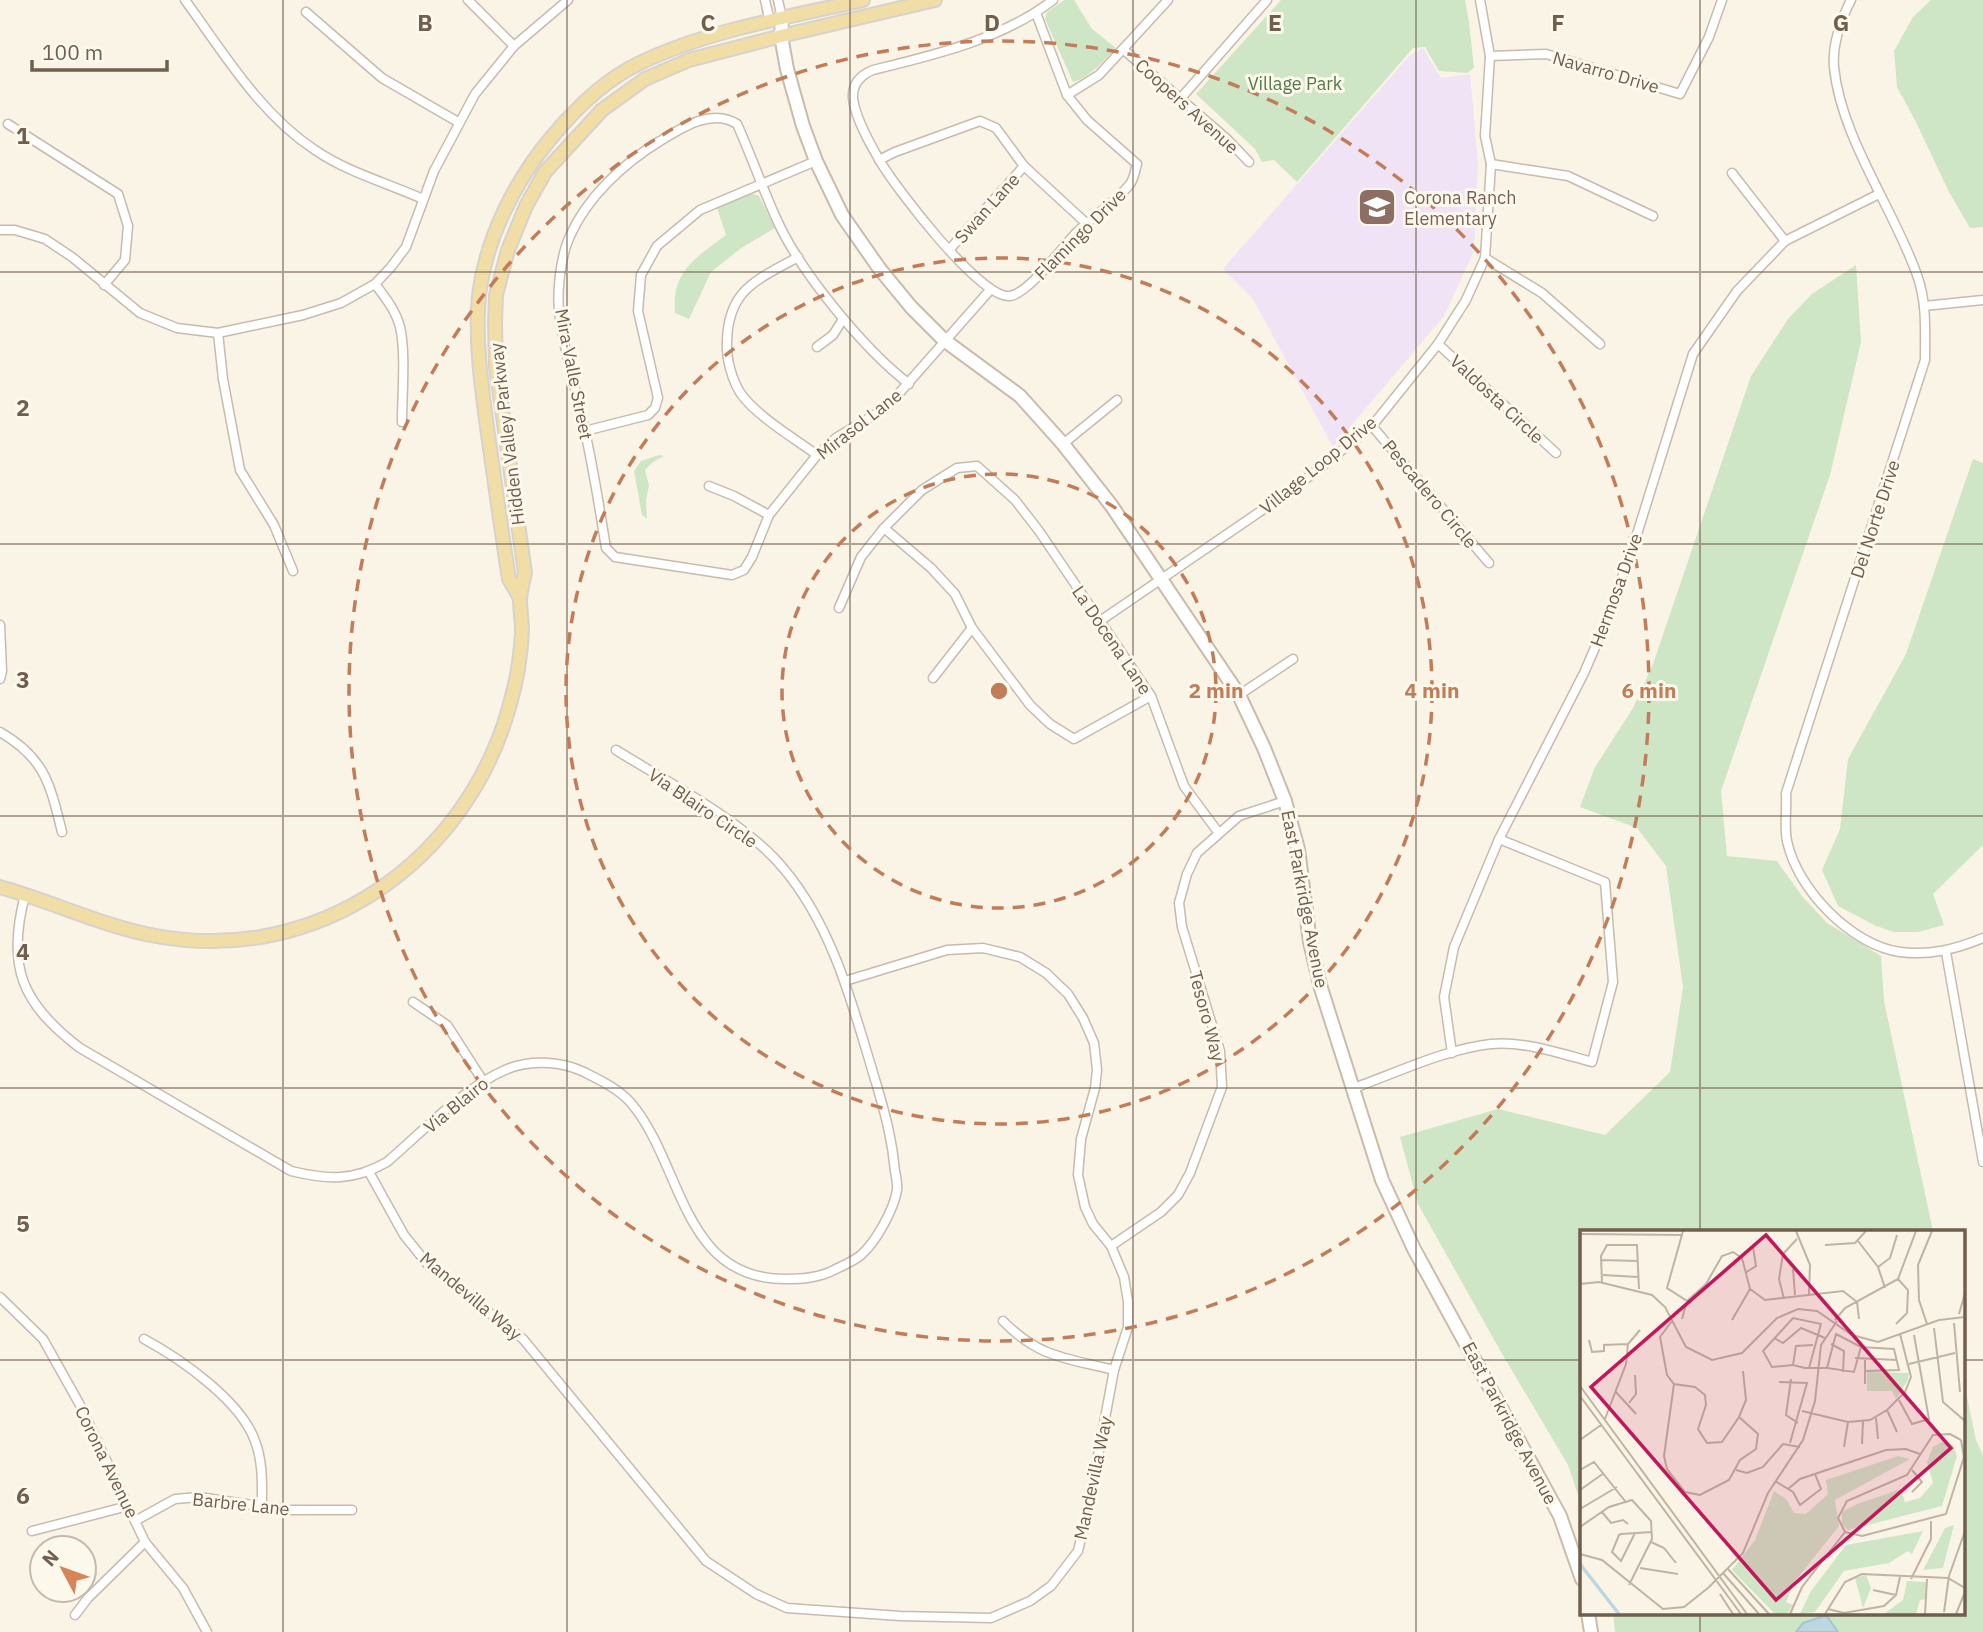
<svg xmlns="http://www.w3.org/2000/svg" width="1983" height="1632" viewBox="0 0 1983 1632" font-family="'IBM Plex Sans',sans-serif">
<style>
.education{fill:#f1e3f6}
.green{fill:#cfe6c6}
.water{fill:#bdd7e1;stroke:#a4c5d2;stroke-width:2}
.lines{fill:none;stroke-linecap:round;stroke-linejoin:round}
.street-casing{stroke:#c7bbac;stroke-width:11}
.secondary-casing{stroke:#cabcaa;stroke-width:16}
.primary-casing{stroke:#d7d2cd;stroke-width:16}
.street{stroke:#fff;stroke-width:8}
.secondary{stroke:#fff;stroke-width:12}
.primary{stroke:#f1dea6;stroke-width:12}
.grid{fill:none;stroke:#705e4e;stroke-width:2;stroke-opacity:0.55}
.ring{fill:none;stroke:#c27c57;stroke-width:3.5;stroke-dasharray:12 9}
.labels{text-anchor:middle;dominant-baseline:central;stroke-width:6;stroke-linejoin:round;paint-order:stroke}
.street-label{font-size:18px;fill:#705e4e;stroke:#fdf8ec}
.park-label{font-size:18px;fill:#537a4a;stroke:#fdf8ec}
.education-label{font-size:18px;fill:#785e54;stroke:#fdf8ec;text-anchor:start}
.inset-river{fill:none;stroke:#bdd7e1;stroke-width:3.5}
.inset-road{fill:none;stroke:#bfb4a4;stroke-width:2}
.view{fill:#c2185b;fill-opacity:0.15;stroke:#c2185b;stroke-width:3.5}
.inset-edge{fill:none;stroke:#705e4e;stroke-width:3.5}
.grid-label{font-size:23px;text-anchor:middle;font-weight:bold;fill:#705e4e;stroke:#fdf8ec;stroke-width:6;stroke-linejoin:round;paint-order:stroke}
.centre{fill:#c27c57;stroke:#fdf8ec;stroke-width:3.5}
.ring-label{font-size:21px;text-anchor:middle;font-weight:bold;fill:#c27c57;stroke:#fdf8ec;stroke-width:6;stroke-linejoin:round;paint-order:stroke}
</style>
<rect width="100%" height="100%" fill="#faf4e6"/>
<polygon class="education" points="1423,48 1441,78 1470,74 1478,163 1474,251 1444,316 1333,447 1253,299 1223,269 1410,55"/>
<g class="green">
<path d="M1064,0H1074L1092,29L1116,48C1104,61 1090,77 1073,82L1045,19L1047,12Z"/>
<polygon points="1281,0 1465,0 1469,22 1474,68 1467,73 1439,71 1425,47 1413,48 1297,182 1274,160 1262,162 1255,149 1196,94"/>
<polygon points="1931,0 1983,0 1983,227 1970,228 1949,192 1915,120 1897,87 1894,51 1913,17"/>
<path d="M751,193L759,196L775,228L740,249L711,272L689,319L675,313C671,271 697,257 726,235L717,208Z"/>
<polygon points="1856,265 1861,342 1830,475 1721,791 1727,856 1777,861 1802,896 1827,923 1881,956 1884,1001 1933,1231 1582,1231 1582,1507 1568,1465 1501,1352 1418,1204 1400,1137 1498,1109 1605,1135 1670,1072 1683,987 1666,866 1637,828 1580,807 1595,767 1633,708 1653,664 1751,376 1788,319 1812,294"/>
<polygon points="659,455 664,456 653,462 645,470 649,485 646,501 647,519 642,515 634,471 641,461"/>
<polygon points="1973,459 1983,463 1983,845 1933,894 1944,925 1918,932 1894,932 1876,926 1838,906 1822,870 1840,829 1848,759 1906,654"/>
<polygon points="1964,1382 1976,1440 1983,1455 1983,1632 1615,1632 1613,1613 1964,1613"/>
</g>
<polygon class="water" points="1824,1616 1827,1616 1838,1632 1796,1632 1803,1623"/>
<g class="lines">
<g class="street-casing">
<g id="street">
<path d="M185,0C223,52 260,114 315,150C347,172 387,183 423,199"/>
<polyline points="468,0 514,46"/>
<polyline points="765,0 770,22"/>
<polyline points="778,0 782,19"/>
<path d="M1851,0C1841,19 1832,45 1834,67C1841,138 1894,209 1917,275C1927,302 1925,332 1925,360L1786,793C1787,809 1784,826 1787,841C1797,889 1851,945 1900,952C1930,956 1956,949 1983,938"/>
<polyline points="306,12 382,78 458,122"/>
<path d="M1036,13L1067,95L1087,120L1137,164C1135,171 1134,179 1130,184C1118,200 1091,218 1075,234C1061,249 1029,293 1010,296C981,300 895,187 880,161C870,144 855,118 853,98C852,83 861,75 873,70C934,55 1003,39 1053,0"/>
<polyline points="1124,50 1228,140 1249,162"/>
<polyline points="1490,56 1546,54 1680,94 1709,37 1722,0"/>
<polyline points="1067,95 1099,75 1168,0"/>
<polyline points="1181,98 1267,0"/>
<polyline points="8,124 118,194 128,226 125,260 104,285"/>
<polyline points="879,160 895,152 980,121 996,128 1024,166 1086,223"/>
<polyline points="1491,164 1568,176 1653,216"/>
<polyline points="1732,173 1785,241"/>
<polyline points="0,230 15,230 45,239 72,257 140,313 177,328 218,333 303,315 341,303 375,284 391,267 406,247 434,171 475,94 514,46 568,0"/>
<polyline points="949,250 1024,166"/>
<path d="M798,257C757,280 728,289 727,342C726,359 732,380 741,394C758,417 794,438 817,455"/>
<polyline points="1485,258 1542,293 1600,344"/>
<path d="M375,284C385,297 396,311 400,327C406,352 402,396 402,422"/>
<polyline points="1924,306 1983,300"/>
<polyline points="218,333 223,379 240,470 274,525 293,571"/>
<polyline points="1438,344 1556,453"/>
<polyline points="817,347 833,335 843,319"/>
<path d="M909,384C863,348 800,272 776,218C762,187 751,155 737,124C712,108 683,127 660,141C624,163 587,197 570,236C560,257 556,297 560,319C565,354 576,389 583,423C593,464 599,506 606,548L615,557L732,575L744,570L752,557L769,515L817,455L836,438L887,407L990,290"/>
<polyline points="1372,426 1489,563"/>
<polyline points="585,431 648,415 655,408 658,398 638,311 641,275 657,246 700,210 816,161"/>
<polyline points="1063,444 1117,400"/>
<polyline points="709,486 734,496 769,515"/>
<polyline points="884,528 931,568 955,594 972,628 1030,705 1050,724 1074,739 1151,696"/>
<polyline points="839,608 861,557 884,528 922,490 957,468 977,466 1015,500 1039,531 1151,696 1184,786 1218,832"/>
<polyline points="1100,621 1296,487 1372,426 1438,344 1466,300 1485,258 1491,164 1485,136 1490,56 1480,0"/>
<polyline points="0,625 2,671 0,679"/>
<polyline points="933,678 972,628"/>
<polyline points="1239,695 1293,659"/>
<path d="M0,732C45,758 50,784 62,832"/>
<path d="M25,895C6,967 22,1004 80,1048L291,1171C328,1180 354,1181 387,1162C422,1132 465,1087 505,1070C529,1059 561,1061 584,1072C600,1080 619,1089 631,1103C683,1164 681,1279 785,1279C802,1279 819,1278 834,1270C842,1266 854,1261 861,1255C876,1242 894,1209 897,1190C898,1184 896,1177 895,1171C892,1139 886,1117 877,1086C854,1011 835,930 784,869C747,823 667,782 616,750"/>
<polyline points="1946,952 1983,1162"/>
<polyline points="413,1002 447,1025 483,1081"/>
<polyline points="1452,1053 1444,997 1454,947 1499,839 1584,673 1610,613 1638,531 1693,354 1737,291 1785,241 1879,194"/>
<path d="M1351,1089C1394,1074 1445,1049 1491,1044C1524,1041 1559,1053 1592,1062L1613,982L1605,882L1499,839"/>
<polyline points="369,1172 404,1235 429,1266 523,1339 706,1561 756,1594 787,1608 900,1616 991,1618 1030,1601 1051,1586 1078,1551 1089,1504 1114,1370 1128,1327 1128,1302 1124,1277 1111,1246 1093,1224 1085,1207 1078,1175 1081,1139 1095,1088 1097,1070 1094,1043 1083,1018 1068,994 1046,973 1020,957 983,948 947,950 845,981"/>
<polyline points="1111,1246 1161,1212 1178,1195 1190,1173 1222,1087 1220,1051 1182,927 1179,903 1187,874 1197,853 1239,816 1285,801"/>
<polyline points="0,1297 43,1339 80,1405 145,1542 183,1588 207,1632"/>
<path d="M1003,1321C1039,1358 1067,1358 1114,1370"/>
<path d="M144,1339C181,1359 241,1401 255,1441C263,1461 262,1485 262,1506"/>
<polyline points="135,1521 175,1499 199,1497 286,1510 352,1510"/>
<polyline points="32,1531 128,1506"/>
<polyline points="75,1615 88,1598 145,1542"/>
</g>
</g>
<g class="secondary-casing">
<g id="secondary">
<polyline points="782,19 781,36 787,69 803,126 816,161 842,215 879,268 911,307 944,340 1020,396 1063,444 1111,505 1239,695 1264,748 1285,801 1298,849 1310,942 1320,985 1382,1180 1414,1249 1560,1516 1582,1579"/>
<polyline points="1588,1613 1591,1632"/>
</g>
</g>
<g class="primary-casing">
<g id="primary">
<path d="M520,598L509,579C501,528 494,477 487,427C481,383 475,339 479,295C486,238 515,181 551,138C575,109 606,79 640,63C708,30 790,17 863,0"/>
<path d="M0,887C53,902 102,926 156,936C319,966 468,860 510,704C517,680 521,655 522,631C522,620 520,609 520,599C521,590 523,581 525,573L496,367L495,323L496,295L508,250L526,206L545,172L602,110L645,79L689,60L781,36L935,0"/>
</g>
</g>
<use href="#street" class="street"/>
<use href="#secondary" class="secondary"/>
<use href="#primary" class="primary"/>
</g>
<path class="grid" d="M283,0V1632M567,0V1632M850,0V1632M1133,0V1632M1416,0V1632M1700,0V1231M0,272H1983M0,544H1983M0,816H1983M0,1088H1983M0,1360H1582M1964,1360H1983M1700,1613V1632"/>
<g class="ring">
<circle cx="999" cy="691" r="217"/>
<circle cx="999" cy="691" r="433"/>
<circle cx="999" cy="691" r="650"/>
</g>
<defs>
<g id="school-square" transform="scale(2.0125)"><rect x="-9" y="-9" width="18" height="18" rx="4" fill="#8d6e63" stroke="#fdf8ec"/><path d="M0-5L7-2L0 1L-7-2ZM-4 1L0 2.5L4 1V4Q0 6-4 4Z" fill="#fff"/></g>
</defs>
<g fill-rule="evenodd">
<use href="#school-square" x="1377" y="207"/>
</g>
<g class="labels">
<g class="street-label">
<text transform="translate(1606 72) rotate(16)">Navarro Drive</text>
<text transform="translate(1187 106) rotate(42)">Coopers Avenue</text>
<text transform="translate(987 208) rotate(-48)">Swan Lane</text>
<text transform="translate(1080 234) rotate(-45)">Flamingo Drive</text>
<text transform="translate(574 374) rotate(79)">Mira Valle Street</text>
<text transform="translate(1497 399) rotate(43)">Valdosta Circle</text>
<text transform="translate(859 424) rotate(-38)">Mirasol Lane</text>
<text transform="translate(507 434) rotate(-97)">Hidden Valley Parkway</text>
<text transform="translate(1318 465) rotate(-39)">Village Loop Drive</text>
<text transform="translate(1430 494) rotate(50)">Pescadero Circle</text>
<text transform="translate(1875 519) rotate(-72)">Del Norte Drive</text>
<text transform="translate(1616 590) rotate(-70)">Hermosa Drive</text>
<text transform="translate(1112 640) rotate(56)">La Docena Lane</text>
<text transform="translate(703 808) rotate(34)">Via Blairo Circle</text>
<text transform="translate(1305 899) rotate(79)">East Parkridge Avenue</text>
<text transform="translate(1207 1016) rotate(75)">Tesoro Way</text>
<text transform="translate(456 1105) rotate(-39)">Via Blairo</text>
<text transform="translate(471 1296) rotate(40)">Mandevilla Way</text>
<text transform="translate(1510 1423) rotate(62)">East Parkridge Avenue</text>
<text transform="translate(107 1462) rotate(64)">Corona Avenue</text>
<text transform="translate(1093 1478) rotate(-78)">Mandevilla Way</text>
<text transform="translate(241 1504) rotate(6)">Barbre Lane</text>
</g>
<g class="park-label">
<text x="1295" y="83">Village Park</text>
</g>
<g class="education-label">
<text x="1404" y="197">Corona Ranch<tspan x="1404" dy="21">Elementary</tspan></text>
</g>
</g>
<g transform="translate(1580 1230)">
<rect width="385" height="385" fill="#faf4e6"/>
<path d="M287,142L329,143L328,150L316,169L312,161H287ZM362,212L373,215L377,226L362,276L268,300L262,295V282L277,274L321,259L325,272L340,268L353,253L347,232L353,217ZM318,226L330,229L255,270L259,296L215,351L206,372L213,375L207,384H195L152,340L175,310L194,261L206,269L214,283L226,284L248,264L246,250ZM374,295L363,338L343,340L365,298ZM343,301L332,324L328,321L309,333L264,341L235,382L220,384L231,361L266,315ZM286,345L291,358L283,378L275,348ZM327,351L346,352L347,369L340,370L336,384H304L323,370Z" fill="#cfe6c6"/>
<path class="inset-river" d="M0,334L39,384"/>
<path class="inset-road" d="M216,1L230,35L229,64M0,4L103,5M278,11L298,37L305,58M245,15L275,13L286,1M21,30L58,31M298,37L310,28L317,5M213,39L215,65M165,43L176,36L173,17M23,45L58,47M22,52L21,26L27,15H57L59,59M0,54L19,52L72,65L85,77L106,117L132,130L162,123L197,88L218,79L237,81L272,105L298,112L359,90L385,87M204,69L199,49L203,24L217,9M107,71L126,54L142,26L153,22L162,28L170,59L185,70L263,61L277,72L279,89M379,84L385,63M102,89L107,71L87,58L103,1M152,90L170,59M255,90L265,78L318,49L336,1M92,91L80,107L87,145L94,154L115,157L125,165L126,175L118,199L127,213L142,212L159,187L166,170L163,141M374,93L380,162M316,94L327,83L328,60L318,49M347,94L339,70L338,35L352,1M354,98L363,172L385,191M194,108L203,113L221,98L245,108M9,110L12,122L24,121V115L48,114M251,114L264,121L263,142M281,117L274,142L247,138L256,104L281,117L314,119L319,140L285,141M275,128L317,130M329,134L375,123M213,135L216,116L233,115M229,138L241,94L213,88L183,121L192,137L213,135L225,138H247M211,149L206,185L218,193M199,152L227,153L210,213M94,154L84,226L87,239L105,262L120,265L149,250L160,230L176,219L178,204L159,187M285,154V130M0,156L167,384M35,161L56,184M0,166L161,384M319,170L332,194L349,189L334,105M49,173L56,164L55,145M307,180L317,202M222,181L268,192L290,190L307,180L325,162L331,147L320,104M296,188L298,209M25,189L46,134L48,114L60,100M0,210L21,195M282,214L283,191M264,217L268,192M0,240L14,232L45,271M156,240L167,243L183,237L203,214L220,217M195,251L213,262L220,275L241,259L235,244M208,259L220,249L306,220L326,219L340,224M0,260L24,243M332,262L342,252L332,240M0,279L37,257M22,282L31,293L43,290L48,294M0,297L29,277L52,270L71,291L72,309L49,355M265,302L282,306L366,284L384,227L381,210M265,302L258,288L267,271L327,245L353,205L370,204L381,210M55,303L41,331L32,322L39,305L41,304L72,302M71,312L84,318L96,333M0,324L22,330L83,379L104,377L128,358L163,323L188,263L223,210L235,171L241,115L257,91M60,338L98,344M148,339L189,384M143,343L179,384M331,349L351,309V291M293,360L316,365M140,364L153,384M248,379L264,383L304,376L316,365L320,347M364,382L369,346L385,301M210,384L222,357L265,302M245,384L265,352L282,344L368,348L385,358M345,384L347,349M376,384L385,362"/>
<path class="view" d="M186,5L371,218L196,370L11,157Z"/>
<rect width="385" height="385" class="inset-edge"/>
</g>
<g class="grid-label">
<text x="425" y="31">B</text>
<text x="708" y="31">C</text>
<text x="992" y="31">D</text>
<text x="1275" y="31">E</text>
<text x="1558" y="31">F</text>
<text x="1841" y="31">G</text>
<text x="23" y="144">1</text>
<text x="23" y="416">2</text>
<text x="23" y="688">3</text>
<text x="23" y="960">4</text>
<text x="23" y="1232">5</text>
<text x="23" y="1504">6</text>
</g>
<circle cx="999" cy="691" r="10" class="centre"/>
<g class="ring-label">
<text x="1216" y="698">2 min</text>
<text x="1432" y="698">4 min</text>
<text x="1649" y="698">6 min</text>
</g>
<g transform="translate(63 1569) rotate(311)"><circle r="33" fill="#fdf8ec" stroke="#c5baad" stroke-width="2"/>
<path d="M0-5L12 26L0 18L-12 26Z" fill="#d68459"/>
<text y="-10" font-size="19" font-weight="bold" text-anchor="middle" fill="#705e4e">N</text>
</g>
<path d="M32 60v10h135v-10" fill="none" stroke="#705e4e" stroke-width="3.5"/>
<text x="42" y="60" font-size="21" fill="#705e4e" stroke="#fdf8ec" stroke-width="5" paint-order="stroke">100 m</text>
</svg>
